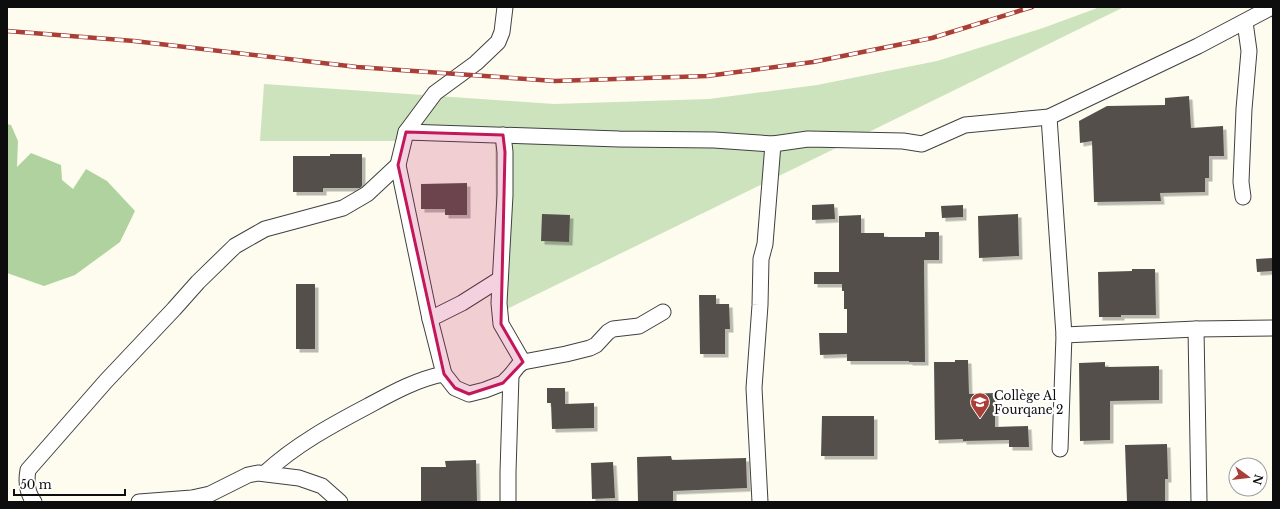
<svg xmlns="http://www.w3.org/2000/svg" width="1280" height="509" viewBox="0 0 1280 509" font-family="'Libre Baskerville',serif">
<style>
.green{fill:#cde3bd}
.forest{fill:#b0d29f}
.building{fill:#54504b;filter:url(#shadow)}
.lines{fill:none;stroke-linecap:round;stroke-linejoin:round}
.street-casing{stroke:#404040;stroke-width:17}
.street{stroke:#fff;stroke-width:15}
.rail-casing{stroke:#aa3f38;stroke-width:4.5}
.rail{stroke:#fff;stroke-width:3;stroke-dasharray:9;stroke-linecap:butt}
.marked{fill:#c2185b;fill-opacity:0.2;stroke:#c2185b;stroke-width:3;stroke-linejoin:round}
.labels{text-anchor:middle;dominant-baseline:central;stroke-width:4;stroke-linejoin:round;paint-order:stroke}
.poi-label{font-size:12px;fill:#0d0d0d;stroke:#fff;text-anchor:start}
</style>
<defs>
<filter id="shadow"><feDropShadow dx="3.5" dy="3.5" stdDeviation="0" flood-color="#0004"/></filter>
</defs>
<rect width="100%" height="100%" fill="#fdfcef"/>
<polygon class="green" points="1100,7 1124,7 497,314 495,141 260,141 264,84 554,104 709,99 817,85 937,61 1043,28"/>
<polygon class="forest" points="7,124 11,125 18,141 17,167 31,153 61,165 62,180 73,189 86,169 107,181 135,211 120,242 75,275 44,286 7,273"/>
<g class="building">
<polygon points="1189,96 1191,128 1223,126 1224,156 1209,156 1209,178 1205,178 1205,192 1160,193 1161,201 1094,202 1092,141 1080,143 1079,121 1107,106 1165,105 1165,98"/>
<polygon points="330,154 362,154 362,186 360,188 323,188 323,192 293,192 293,156 330,156"/>
<polygon points="467,183 467,215 445,215 445,209 421,209 421,184"/>
<polygon points="834,204 835,219 812,220 812,205"/>
<polygon points="963,205 963,217 942,218 941,206"/>
<polygon points="542,214 570,215 569,242 541,241"/>
<polygon points="1018,214 1019,256 979,258 978,216"/>
<polygon points="861,215 861,233 884,233 884,237 925,237 925,232 939,232 939,260 924,260 925,362 909,362 909,361 847,361 847,354 820,355 819,333 847,333 847,309 844,309 844,291 842,291 842,284 814,284 814,272 839,272 839,216"/>
<polygon points="1273,258 1273,271 1257,272 1256,259"/>
<polygon points="1132,269 1155,269 1156,315 1121,315 1121,317 1099,317 1098,272 1132,271"/>
<rect x="296" y="284" width="19" height="65"/>
<polygon points="699,295 716,295 716,304 729,304 730,329 725,329 725,354 700,354"/>
<polygon points="955,360 968,360 969,394 995,393 995,427 1028,426 1029,447 1009,447 1009,440 963,441 963,439 935,440 934,362 955,362"/>
<polygon points="1105,362 1105,367 1159,366 1159,400 1110,401 1110,440 1080,441 1079,363"/>
<polygon points="547,388 565,388 565,404 594,403 594,428 552,429 551,403 547,403"/>
<polygon points="822,416 874,416 874,456 821,456"/>
<polygon points="1167,444 1168,479 1165,479 1165,502 1127,502 1125,445"/>
<polygon points="671,456 672,460 746,458 747,488 673,491 673,502 638,502 637,457"/>
<polygon points="476,460 477,502 421,502 421,467 446,467 445,461"/>
<polygon points="613,462 615,498 592,499 591,463"/>
</g>
<g class="lines">
<g class="street-casing">
<g id="street">
<polyline points="505,7 502,32 498,42 476,63 435,93 406,132 398,165 430,319 444,374 455,388 469,394 485,390 503,383 511,375 518,366 523,362 566,354 590,348 596,345 608,332 613,329 639,326 663,312"/>
<polyline points="1049,117 1064,335 1060,449"/>
<polyline points="406,132 619,139 714,140 773,144"/>
<polyline points="503,135 505,152 505,195 499,303 501,324 523,362"/>
<polyline points="1243,197 1241,182 1244,109 1249,51 1245,22"/>
<polyline points="430,319 462,303 500,279"/>
<polyline points="1196,329 1199,502"/>
<polyline points="1064,335 1196,329 1273,328"/>
<path d="M265,473C295,445 332,425 368,406C392,393 417,379 444,374"/>
<path d="M34,502C27,493 26,481 28,470L106,381L174,309L198,282L235,246L265,229L343,208L367,194L398,165"/>
<polyline points="139,502 192,498 210,494 248,475 258,473 299,478 322,486 340,502"/>
<polyline points="508,502 508,472 511,375"/>
<polyline points="760,502 754,388 760,305 761,259 765,244 773,144 808,139 903,141 922,144 965,125 1049,117 1198,46 1272,7"/>
</g>
</g>
<use href="#street" class="street"/>
<g class="rail-casing">
<polyline id="rail" points="7,31 134,41 357,67 555,81 707,76 813,62 932,38 1032,7"/>
</g>
<use href="#rail" class="rail"/>
</g>
<path class="marked" d="M406,132L503,135L505,152L501,324L523,362L503,383L469,394L455,388L444,374L398,165Z"/>
<defs>
<g id="school-pin" transform="scale(1)"><path d="M0 17L-7.5 6A9.5 9.5 0 1 1 7.5 6Z" fill="#aa3f38" stroke="#fff"/><path d="M0-5L7-2L0 1L-7-2ZM-4 1L0 2.5L4 1V4Q0 6-4 4Z" fill="#fff"/></g>
</defs>
<g fill-rule="evenodd">
<use href="#school-pin" x="980" y="402"/>
</g>
<g class="labels">
<g class="poi-label">
<text x="994" y="395">Collège Al<tspan x="994" dy="14">Fourqane 2</tspan></text>
</g>
</g>
<rect width="1280" height="509" fill="none" stroke="#0d0d0d" stroke-width="16"/>
<g transform="translate(1248 477) rotate(105)"><circle r="19" fill="#ffffff" stroke="#9e9e9e"/>
<path d="M0-3L7 15L0 10L-7 15Z" fill="#aa3f38"/>
<text y="-6" font-size="11" font-weight="bold" text-anchor="middle" fill="#0d0d0d">N</text>
</g>
<path d="M14 489v6h111v-6" fill="none" stroke="#0d0d0d" stroke-width="2"/>
<text x="20" y="489" font-size="12" fill="#0d0d0d" stroke="#ffffff" stroke-width="3" paint-order="stroke">50 m</text>
</svg>
